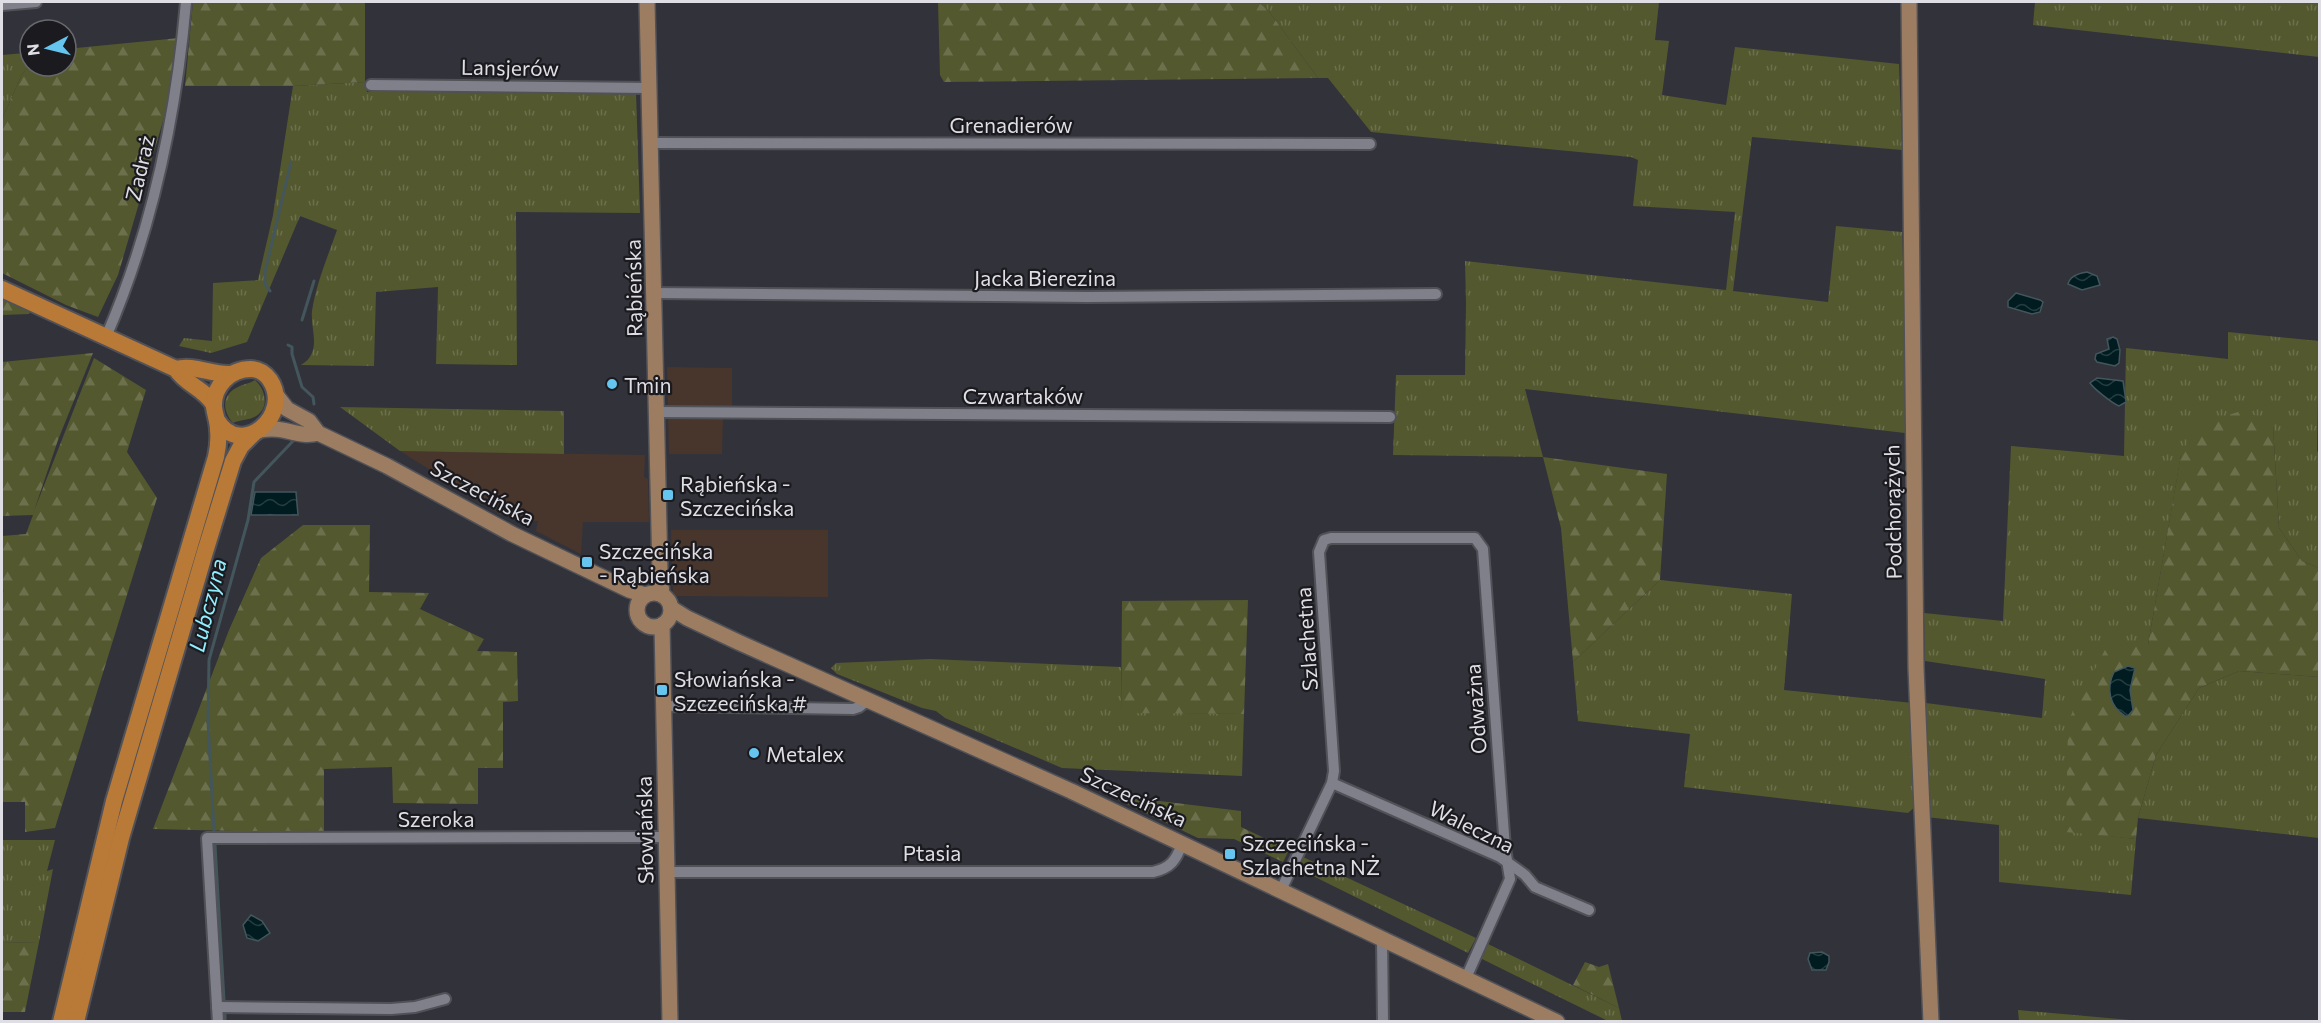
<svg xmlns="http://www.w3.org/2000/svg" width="2321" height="1023" viewBox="0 0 2321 1023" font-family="Commissioner,sans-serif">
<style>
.commercial{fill:#48362d}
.grass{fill:url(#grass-tufts)}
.forest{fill:url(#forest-firs)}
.water{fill:url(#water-waves);stroke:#43565b;stroke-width:1.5}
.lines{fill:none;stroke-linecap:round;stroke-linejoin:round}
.stream{stroke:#43565b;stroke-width:3}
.street-casing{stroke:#515158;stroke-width:14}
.secondary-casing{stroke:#515158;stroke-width:18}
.primary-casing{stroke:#515158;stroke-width:20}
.street{stroke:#7f808a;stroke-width:10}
.secondary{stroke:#9c7d61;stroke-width:15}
.primary{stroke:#b97937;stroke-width:16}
.poi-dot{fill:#65c5ee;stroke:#1a1a1f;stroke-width:2}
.labels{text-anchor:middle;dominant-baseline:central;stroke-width:4.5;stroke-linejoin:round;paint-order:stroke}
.street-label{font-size:21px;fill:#dedee4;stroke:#1a1a1f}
.poi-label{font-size:21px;fill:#dedee4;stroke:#1a1a1f;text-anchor:start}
.water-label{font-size:22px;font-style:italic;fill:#91f0ff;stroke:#1a1a1f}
</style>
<defs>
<pattern id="grass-tufts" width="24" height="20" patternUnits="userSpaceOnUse" patternTransform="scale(1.5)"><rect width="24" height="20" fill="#54582e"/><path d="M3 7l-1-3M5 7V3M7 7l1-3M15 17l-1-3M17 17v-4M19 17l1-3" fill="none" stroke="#6c704c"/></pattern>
<pattern id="forest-firs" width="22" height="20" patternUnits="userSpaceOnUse" patternTransform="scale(1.5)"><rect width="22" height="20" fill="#54582e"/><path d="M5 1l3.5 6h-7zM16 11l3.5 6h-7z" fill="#6c704c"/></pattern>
<pattern id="water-waves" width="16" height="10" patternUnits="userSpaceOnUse" patternTransform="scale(1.5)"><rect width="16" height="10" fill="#001c20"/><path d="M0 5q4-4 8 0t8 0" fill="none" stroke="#253d40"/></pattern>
</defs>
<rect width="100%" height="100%" fill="#32323b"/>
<g class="commercial">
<polygon points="667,367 732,368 732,409 668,408"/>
<polygon points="723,417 722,454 669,454 668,418"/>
<polygon points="400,451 645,455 644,477 648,479 649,522 583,522 581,554 536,531 538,521 531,521 500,514"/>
<polygon points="671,530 828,530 828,597 673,596"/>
</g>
<g class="grass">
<polygon points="1258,2 1659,2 1655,40 1669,41 1662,95 1726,105 1735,47 1899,64 1902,150 1752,137 1733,291 1828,302 1836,226 1902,232 1905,313 1905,433 1525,389 1543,457 1393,455 1396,375 1465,375 1466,303 1465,261 1726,290 1735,212 1633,206 1638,160 1631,157 1371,132 1328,78 1318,78 1268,10"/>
<polygon points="2035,2 2319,2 2319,57 2033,25"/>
<polygon points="25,53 30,60 30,65 22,74 2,119 2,55"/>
<path d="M365,82L367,92L515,90L636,93L640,213L516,212L517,365L436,364L438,287L376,292L374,366L301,365C323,352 310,330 312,311C316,284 328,256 337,230L300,216L247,342L211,353L179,346L184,338L212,341L213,283L258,280L273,215L293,86Z"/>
<polygon points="2228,332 2319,341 2317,450 2320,459 2319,568 2302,561 2279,528 2273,425 2181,455 2148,645 2066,831 2136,839 2131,895 1999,882 1999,825 1926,817 1926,703 2042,718 2045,679 1925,661 1924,613 2003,621 2011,446 2124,456 2126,348 2228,359"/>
<path d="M255,380C267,391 270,411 252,418C246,420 239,420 233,423C223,412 221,396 236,388C242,384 249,384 255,380Z"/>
<polygon points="340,407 564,411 564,454 400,451"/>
<polygon points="1660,580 1792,594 1784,690 1913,703 1917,805 1908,813 1684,787 1690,734 1578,721 1573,662"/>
<polygon points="930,659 1121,667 1121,712 1244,714 1242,776 1062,768 945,718 936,711 922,708 837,674 831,668 836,663"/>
<polygon points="2239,671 2319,677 2319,838 2138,818 2156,755 2199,688"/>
<polygon points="2,840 55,840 47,871 53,869 39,942 2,943"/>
<polygon points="1303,857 1476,938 1468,953 1297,868"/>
<polygon points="1488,944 1619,1008 1622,1021 1608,1021 1480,958"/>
<polygon points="2018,1010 2130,1020 2130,1021 2019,1021"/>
</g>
<g class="forest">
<polygon points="193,2 365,2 365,82 293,86 185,86"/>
<polygon points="938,2 1258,2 1268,10 1318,78 944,82 940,75"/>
<polygon points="179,38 170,97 118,275 98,317 66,305 2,273 2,119 22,74 30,65 66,66 66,49"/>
<polygon points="2,295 31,310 29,314 2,315"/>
<polygon points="93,353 58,440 34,511 94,358 146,390 127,452 157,498 55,828 25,832 25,802 2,802 2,597 4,589 2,594 2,536 26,534 33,515 2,516 2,362"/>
<polygon points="2244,410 2273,425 2279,528 2302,561 2319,568 2319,677 2239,671 2199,688 2156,755 2138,818 2136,839 2066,832 2068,721 2107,646 2148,645 2181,454 2198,425"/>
<polygon points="1543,457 1667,474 1660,580 1573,662 1561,528"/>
<polygon points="303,525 370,525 369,592 429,593 420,609 484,639 477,651 517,652 518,701 503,702 503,768 478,768 478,804 393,803 392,767 324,769 324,833 153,829 229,630 261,558"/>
<polygon points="1248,600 1244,714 1121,713 1122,601"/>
<polygon points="1119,796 1241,811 1241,827 1289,850 1283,862 1234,839 1198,838 1112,797"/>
<polygon points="39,942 25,1012 2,1012 2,943"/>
<polygon points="1585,962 1599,967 1608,964 1619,1008 1573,985"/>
</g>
<g class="water">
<path d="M2087,272L2097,276L2100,285L2082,290L2068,284C2070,276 2080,273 2087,272Z"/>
<polygon points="2016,293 2040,300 2043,302 2040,312 2032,314 2008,307 2008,301"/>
<polygon points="2113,337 2117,339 2120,350 2119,363 2115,366 2097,362 2095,359 2096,354 2109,349 2107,339"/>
<path d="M2097,378L2123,381L2126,402L2119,406C2112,403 2094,389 2090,383Z"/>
<polygon points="255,492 296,492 298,515 251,515"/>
<path d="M2128,666L2135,668L2130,690L2133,710L2128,716H2125C2109,706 2106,688 2114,672Z"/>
<polygon points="251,915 262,921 270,933 258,941 247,938 243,925"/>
<polygon points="1822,952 1829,956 1829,962 1826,970 1812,970 1808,959 1810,953"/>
</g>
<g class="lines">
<g class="stream">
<polyline points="270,291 265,284 265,272 291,162"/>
<polyline points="302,320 314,281"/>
<polyline points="288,345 292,347 292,354 302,387 313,397 314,404"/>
<polyline points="214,830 208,721 209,660 248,520 254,482 293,441"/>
<polyline points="215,845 224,1000"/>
<polyline points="225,1015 225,1022"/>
</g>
<g class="street-casing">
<g id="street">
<polyline points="2,5 36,2"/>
<polyline points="371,85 650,88"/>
<polyline points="651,143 1370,144"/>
<polyline points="654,293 1087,297 1436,294"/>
<path d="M106,337C152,231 176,116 186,2"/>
<polyline points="656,412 1390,417"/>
<polyline points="662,706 853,709 859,707 868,700"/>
<polyline points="1332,783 1500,857 1525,875 1535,887 1589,910"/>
<path d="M666,872H1153C1171,868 1176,860 1182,844"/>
<polyline points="1281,890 1332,783 1334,771 1319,552 1324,540 1331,538 1475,538 1483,549 1505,848 1510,879 1466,978"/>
<polyline points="1382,938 1383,1022"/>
<polyline points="217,1007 391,1009 415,1007 445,999"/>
<polyline points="218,1022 207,838 665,837"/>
</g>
</g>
<g class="secondary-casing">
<g id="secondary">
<polyline points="647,2 660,573 662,595"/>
<polyline points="1909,2 1916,668 1931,1022"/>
<polyline points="276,395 287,409 309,421 318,433 387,466 512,534 629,590 645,595"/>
<path d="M261,430C285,425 298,439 318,433"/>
<circle cx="654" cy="610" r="17"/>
<polyline points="671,608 687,618 738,642 1071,791 1557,1022"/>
<polyline points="662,625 670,1022"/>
</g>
</g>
<g class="primary-casing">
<g id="primary">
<path d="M2,289L176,369C186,385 204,388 214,405"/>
<path d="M176,369C194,364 211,375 230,374"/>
<path d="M61,1022L114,801L216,457C218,448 219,439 218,430C218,422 215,415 214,407C213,386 230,369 251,369C259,369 266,374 270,380C293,415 241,460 217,420"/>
<polyline points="76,1022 121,838 205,552 233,461 241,446 254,433"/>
</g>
</g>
<use href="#street" class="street"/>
<use href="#secondary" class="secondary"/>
<use href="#primary" class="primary"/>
</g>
<g class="poi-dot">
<circle cx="612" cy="384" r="6"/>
<rect x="662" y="489" width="12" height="12" rx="3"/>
<rect x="581" y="556" width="12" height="12" rx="3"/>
<rect x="656" y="684" width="12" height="12" rx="3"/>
<circle cx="754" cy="753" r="6"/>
<rect x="1224" y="848" width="12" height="12" rx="3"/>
</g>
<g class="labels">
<g class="street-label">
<text transform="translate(510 67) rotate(1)">Lansjerów</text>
<text x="1011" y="124">Grenadierów</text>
<text transform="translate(139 168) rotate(-77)">Zadraż</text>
<text x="1045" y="277">Jacka Bierezina</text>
<text transform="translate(633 288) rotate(-91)">Rąbieńska</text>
<text x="1023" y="395">Czwartaków</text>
<text transform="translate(483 492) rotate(28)">Szczecińska</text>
<text transform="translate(1892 512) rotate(-91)">Podchorążych</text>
<text transform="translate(1306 639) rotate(-94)">Szlachetna</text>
<text transform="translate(1475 709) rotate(-94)">Odważna</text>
<text transform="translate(1134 796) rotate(25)">Szczecińska</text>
<text x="436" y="818">Szeroka</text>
<text transform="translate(1472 826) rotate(26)">Waleczna</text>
<text transform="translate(644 830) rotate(-91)">Słowiańska</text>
<text x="932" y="852">Ptasia</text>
</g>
<g class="poi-label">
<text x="624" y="384">Tmin</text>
<text x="680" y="483">Rąbieńska -<tspan x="680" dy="24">Szczecińska</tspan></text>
<text x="599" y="550">Szczecińska<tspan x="599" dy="24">- Rąbieńska</tspan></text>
<text x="674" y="678">Słowiańska -<tspan x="674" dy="24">Szczecińska #</tspan></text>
<text x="766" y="753">Metalex</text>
<text x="1242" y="842">Szczecińska -<tspan x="1242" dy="24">Szlachetna NŻ</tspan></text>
</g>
<g class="water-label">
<text transform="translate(207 605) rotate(-76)">Lubczyna</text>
</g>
</g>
<rect width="2321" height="1023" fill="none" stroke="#dedee4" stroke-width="6"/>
<g transform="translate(48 48) rotate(263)"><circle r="28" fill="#1a1a1f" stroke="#68686e" stroke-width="1.5"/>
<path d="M0-4.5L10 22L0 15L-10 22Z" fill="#65c5ee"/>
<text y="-9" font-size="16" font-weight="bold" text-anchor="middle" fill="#dedee4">N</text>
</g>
</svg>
